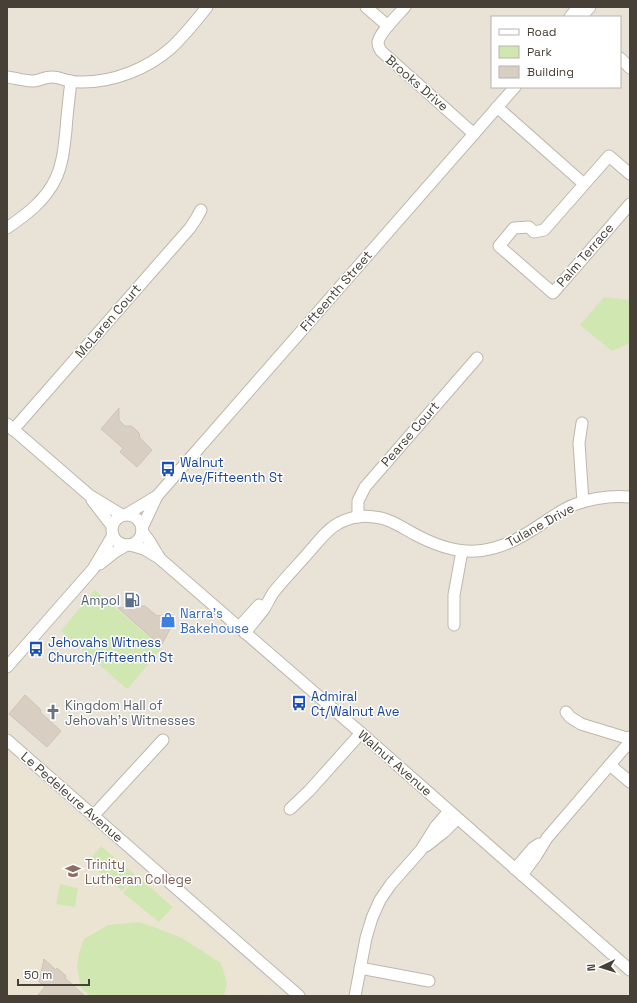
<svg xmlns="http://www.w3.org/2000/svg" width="637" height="1003" viewBox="0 0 637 1003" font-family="'Space Grotesk',sans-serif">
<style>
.residential{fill:#e8e2d7;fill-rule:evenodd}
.education{fill:#ece4d3}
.green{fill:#d1e7b2}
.building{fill:#d8cec1;stroke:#d0c3b2}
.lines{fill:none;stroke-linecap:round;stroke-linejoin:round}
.minor-casing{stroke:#bfb7ab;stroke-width:13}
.minor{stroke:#fff;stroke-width:11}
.labels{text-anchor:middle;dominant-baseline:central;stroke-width:3;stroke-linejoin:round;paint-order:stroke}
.street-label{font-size:13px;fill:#474037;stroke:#fff}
.transit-label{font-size:13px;fill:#164399;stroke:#fff;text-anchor:start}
.service-label{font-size:13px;fill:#4e5e75;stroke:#fff;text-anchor:end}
.shop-label{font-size:13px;fill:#366cbe;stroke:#fff;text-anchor:start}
.worship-label{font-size:13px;fill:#5b616d;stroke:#fff;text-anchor:start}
.education-label{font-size:13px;fill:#785e54;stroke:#fff;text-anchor:start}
</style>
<rect width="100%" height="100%" fill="#f4f0e9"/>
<path class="residential" d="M7,7H630V996H7ZM492,17H620V87H492Z"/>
<polygon class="education" points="7,754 273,988 265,996 7,996"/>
<g class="green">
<polygon points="604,297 630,300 630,343 612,351 580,325"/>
<polygon points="95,590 162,648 127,689 61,631"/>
<polygon points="101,846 135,875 122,891 88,862"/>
<polygon points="137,876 173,907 159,922 123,893"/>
<polygon points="60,884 78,888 75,907 56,904"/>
<polygon points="140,922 182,938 221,963 227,983 224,996 90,996 81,988 77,967 79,953 84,939 108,925"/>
</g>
<g class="building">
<polygon points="119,408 119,420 125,426 131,426 134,428 139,433 140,438 152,450 137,467 120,452 123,448 101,429"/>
<polygon points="145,606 157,616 172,614 176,618 161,646 118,608"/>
<polygon points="25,695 41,710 40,712 61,731 47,747 9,714"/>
<polygon points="44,959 56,970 57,968 66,976 65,978 85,996 37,996 45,987 39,982"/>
</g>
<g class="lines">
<g class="minor-casing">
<g id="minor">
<polyline points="366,7 388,26"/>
<path d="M405,7C398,15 380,32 378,42C378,46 379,48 381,51L474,134"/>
<polyline points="570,17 578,7"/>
<polyline points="581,17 590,7"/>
<polyline points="620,58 630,68"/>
<path d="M7,77C16,78 25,81 34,81C40,80 46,77 52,77C58,77 64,80 70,81C74,82 78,82 82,82C114,82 147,69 171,48C184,36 196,21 207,7"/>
<polyline points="497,107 584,184"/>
<polyline points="630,174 609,156 544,230 534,232 529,227 514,228 499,246 553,293 630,204"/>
<path d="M7,228C26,215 46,200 56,178C63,163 64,147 66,130C67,114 69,98 71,81"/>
<polyline points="582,423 579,443 583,502"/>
<polyline points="7,424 89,495 122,515"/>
<polyline points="13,430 190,228 196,219 201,210"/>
<polyline points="92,500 112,526"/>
<polyline points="127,514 157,496"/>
<circle cx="127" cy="530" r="15"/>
<polyline points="358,517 358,501 365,487 477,358"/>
<polyline points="142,528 157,496 515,87"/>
<polyline points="142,531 150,542 159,557"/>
<polyline points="130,545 144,549 159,558 361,733 630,970"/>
<polyline points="100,564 115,552 127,545"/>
<polyline points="454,625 454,595 462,551"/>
<polyline points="239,627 259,605"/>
<path d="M245,633C251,625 258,617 264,609C267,604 270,598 273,593C284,579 297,566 309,552C318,542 327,529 339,523C350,517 363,515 374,517C389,518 403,528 416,535C441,548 466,556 494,548C521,541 542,522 565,509C584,499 609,495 630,497"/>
<polyline points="7,667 93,569 113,535"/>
<polyline points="566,712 570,717 581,724 630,739"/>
<polyline points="7,740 299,996"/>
<polyline points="610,765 630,782"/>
<polyline points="290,809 309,791 361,733"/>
<polyline points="93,816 163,740"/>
<polyline points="426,846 444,832 457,819"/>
<polyline points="515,869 533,848 539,844"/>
<polyline points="522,875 536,856 547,838 620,753 627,745 630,737"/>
<polyline points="360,968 429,981"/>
<polyline points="355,996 366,938 372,918 380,900 391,884 421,850 436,826 449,811"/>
</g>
</g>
<use href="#minor" class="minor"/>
</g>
<defs>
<g id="bus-bare" transform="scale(1.2)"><path d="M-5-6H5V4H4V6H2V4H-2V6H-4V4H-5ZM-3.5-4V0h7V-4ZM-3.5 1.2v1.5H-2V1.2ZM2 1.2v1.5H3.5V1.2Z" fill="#1a4fb4" stroke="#fff" stroke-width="2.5" paint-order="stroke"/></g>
<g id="fuel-bare" transform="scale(1.2)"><path d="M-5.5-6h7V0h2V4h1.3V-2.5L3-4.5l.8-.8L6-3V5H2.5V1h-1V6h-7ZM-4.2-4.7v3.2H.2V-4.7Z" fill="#5c6f8a" stroke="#fff" stroke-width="2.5" paint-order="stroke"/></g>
<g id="shop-bare" transform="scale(1.2)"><path d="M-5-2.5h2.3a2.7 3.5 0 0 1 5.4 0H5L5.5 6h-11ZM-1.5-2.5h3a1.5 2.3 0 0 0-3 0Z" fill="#3f7fe0" stroke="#fff" stroke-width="2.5" paint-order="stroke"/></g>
<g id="church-bare" transform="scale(1.2)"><path d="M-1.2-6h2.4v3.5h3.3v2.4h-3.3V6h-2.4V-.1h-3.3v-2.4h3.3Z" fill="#6b7280" stroke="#fff" stroke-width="2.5" paint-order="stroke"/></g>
<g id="school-bare" transform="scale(1.2)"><path d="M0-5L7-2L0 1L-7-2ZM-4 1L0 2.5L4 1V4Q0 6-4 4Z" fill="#8d6e63" stroke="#fff" stroke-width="2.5" paint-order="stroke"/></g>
</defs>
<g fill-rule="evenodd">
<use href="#bus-bare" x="168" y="469"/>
<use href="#fuel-bare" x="132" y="600"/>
<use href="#shop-bare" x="168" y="620"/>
<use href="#bus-bare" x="36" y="649"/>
<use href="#bus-bare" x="299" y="703"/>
<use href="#church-bare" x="53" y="712"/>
<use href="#school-bare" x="73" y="871"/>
</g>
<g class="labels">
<g class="street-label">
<text transform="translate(417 83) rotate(41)">Brooks Drive</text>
<text transform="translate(585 255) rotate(-49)">Palm Terrace</text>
<text transform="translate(336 291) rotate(-49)">Fifteenth Street</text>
<text transform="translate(108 321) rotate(-49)">McLaren Court</text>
<text transform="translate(410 434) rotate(-49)">Pearse Court</text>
<text transform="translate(540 525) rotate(-29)">Tulane Drive</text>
<text transform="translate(395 763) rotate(41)">Walnut Avenue</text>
<text transform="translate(72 797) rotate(41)">Le Pedeleure Avenue</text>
</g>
<g class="transit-label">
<text x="180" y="462">Walnut<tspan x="180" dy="15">Ave/Fifteenth St</tspan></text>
<text x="48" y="642">Jehovahs Witness<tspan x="48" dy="15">Church/Fifteenth St</tspan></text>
<text x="311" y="696">Admiral<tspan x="311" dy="15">Ct/Walnut Ave</tspan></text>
</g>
<g class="service-label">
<text x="120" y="600">Ampol</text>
</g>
<g class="shop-label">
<text x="180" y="613">Narra's<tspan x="180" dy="15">Bakehouse</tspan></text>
</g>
<g class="worship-label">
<text x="65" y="705">Kingdom Hall of<tspan x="65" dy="15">Jehovah's Witnesses</tspan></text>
</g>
<g class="education-label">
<text x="85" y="864">Trinity<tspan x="85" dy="15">Lutheran College</tspan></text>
</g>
</g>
<rect width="637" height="1003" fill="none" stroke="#474037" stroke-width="16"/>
<rect x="491" y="16" width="130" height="72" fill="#ffffff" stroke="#b5b3af"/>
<rect x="499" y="29" width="20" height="6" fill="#ffffff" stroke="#b5b3af"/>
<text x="527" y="36" font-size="12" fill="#474037">Road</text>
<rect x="499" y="46" width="20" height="12" fill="#d1e7b2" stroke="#b5b3af"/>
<text x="527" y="56" font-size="12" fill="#474037">Park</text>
<rect x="499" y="66" width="20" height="12" fill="#d8cec1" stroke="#b5b3af"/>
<text x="527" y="76" font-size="12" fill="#474037">Building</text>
<g transform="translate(601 967) rotate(266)" stroke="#ffffff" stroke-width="3" paint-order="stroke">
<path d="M0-3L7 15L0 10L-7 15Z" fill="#474037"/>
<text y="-6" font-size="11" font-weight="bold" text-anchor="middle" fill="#474037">N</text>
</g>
<path d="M18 979v6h71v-6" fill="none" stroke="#474037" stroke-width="2"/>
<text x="24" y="979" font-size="12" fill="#474037" stroke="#ffffff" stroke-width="3" paint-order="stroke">50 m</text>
</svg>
